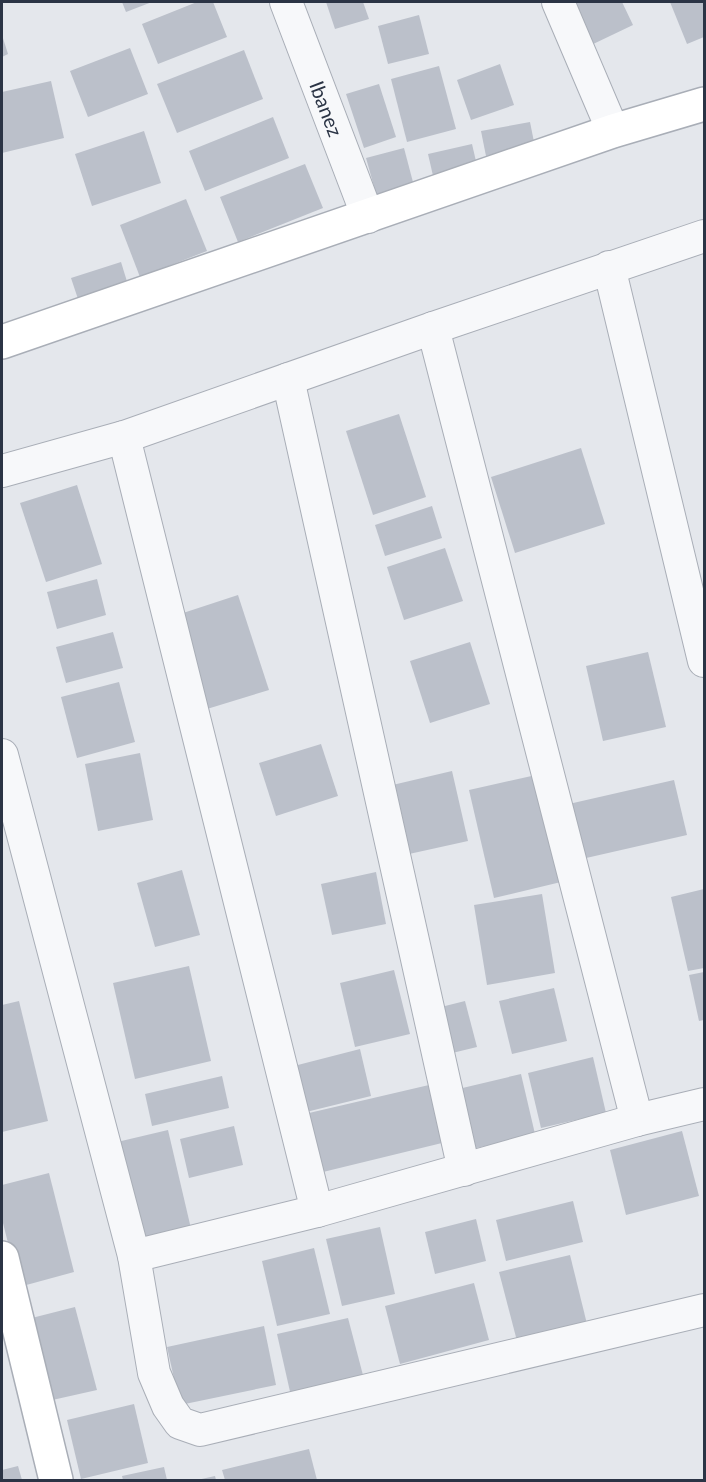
<svg xmlns="http://www.w3.org/2000/svg" width="706" height="1482" viewBox="0 0 706 1482" font-family="Lato,sans-serif">
<style>
.building{fill:#bbc0ca}
.lines{fill:none;stroke-linecap:round;stroke-linejoin:round}
.street-casing{stroke:#a9aeb7;stroke-width:34}
.secondary-casing{stroke:#a9aeb7;stroke-width:36}
.street{stroke:#f7f8fa;stroke-width:32}
.secondary{stroke:#fff;stroke-width:33}
.labels{text-anchor:middle;dominant-baseline:central;stroke-width:4.5;stroke-linejoin:round;paint-order:stroke}
.street-label{font-size:20px;fill:#2b3445;stroke:#f4f6f9}
</style>
<rect width="100%" height="100%" fill="#e4e7ec"/>
<g class="building">
<polygon points="122,2 152,2 126,12"/>
<polygon points="197,2 213,2 227,37 158,64 142,24"/>
<polygon points="326,2 363,2 369,19 335,29"/>
<polygon points="568,2 622,2 633,25 589,46"/>
<polygon points="670,2 704,2 704,37 687,44"/>
<polygon points="419,15 429,54 388,64 378,26"/>
<polygon points="2,35 8,54 2,57"/>
<polygon points="130,48 148,94 88,117 70,71"/>
<polygon points="244,50 263,99 177,133 157,84"/>
<polygon points="500,64 514,105 471,120 457,80"/>
<polygon points="439,66 456,129 407,142 391,79"/>
<polygon points="51,81 64,138 2,153 2,92"/>
<polygon points="379,84 396,137 364,148 346,94"/>
<polygon points="273,117 289,158 205,191 189,151"/>
<polygon points="530,122 535,147 486,156 481,131"/>
<polygon points="144,131 161,183 92,206 75,154"/>
<polygon points="472,144 478,170 434,180 428,154"/>
<polygon points="404,148 414,186 377,197 366,158"/>
<polygon points="305,164 323,208 238,242 220,197"/>
<polygon points="186,199 207,251 140,277 120,225"/>
<polygon points="121,262 129,288 80,305 71,278"/>
<polygon points="399,414 426,497 373,515 346,431"/>
<polygon points="581,448 605,524 515,553 491,477"/>
<polygon points="77,485 102,564 46,582 20,503"/>
<polygon points="432,506 442,538 385,556 375,525"/>
<polygon points="445,548 463,601 404,620 387,567"/>
<polygon points="97,579 106,615 57,629 47,592"/>
<polygon points="238,595 269,690 207,709 177,615"/>
<polygon points="113,632 123,668 66,683 56,647"/>
<polygon points="470,642 490,704 430,723 410,661"/>
<polygon points="648,652 666,727 603,741 586,666"/>
<polygon points="119,682 135,742 77,758 61,697"/>
<polygon points="321,744 338,796 276,816 259,763"/>
<polygon points="140,753 153,820 98,831 85,764"/>
<polygon points="452,771 468,841 400,856 384,787"/>
<polygon points="536,775 561,882 494,898 469,790"/>
<polygon points="674,780 687,835 573,861 560,806"/>
<polygon points="182,870 200,935 155,947 137,883"/>
<polygon points="376,872 386,924 332,935 321,884"/>
<polygon points="704,889 704,968 688,971 671,897"/>
<polygon points="542,894 555,973 487,985 474,905"/>
<polygon points="189,966 211,1061 135,1079 113,983"/>
<polygon points="394,970 410,1034 355,1047 340,983"/>
<polygon points="704,972 704,1020 699,1021 689,975"/>
<polygon points="554,988 567,1041 512,1054 499,1001"/>
<polygon points="19,1001 48,1121 2,1132 2,1005"/>
<polygon points="465,1001 477,1047 444,1055 433,1009"/>
<polygon points="360,1049 371,1096 302,1113 290,1067"/>
<polygon points="593,1057 606,1113 541,1128 528,1073"/>
<polygon points="521,1074 535,1134 468,1150 454,1090"/>
<polygon points="222,1076 229,1108 152,1126 145,1094"/>
<polygon points="429,1085 442,1143 323,1172 309,1113"/>
<polygon points="234,1126 243,1165 189,1178 180,1139"/>
<polygon points="168,1130 192,1233 136,1245 113,1143"/>
<polygon points="682,1131 699,1196 626,1215 610,1150"/>
<polygon points="49,1173 74,1272 19,1287 2,1219 2,1185"/>
<polygon points="573,1201 583,1242 506,1261 496,1220"/>
<polygon points="476,1219 486,1261 435,1274 425,1232"/>
<polygon points="380,1227 395,1294 342,1306 326,1239"/>
<polygon points="314,1248 330,1314 277,1326 262,1261"/>
<polygon points="570,1255 587,1324 517,1341 499,1272"/>
<polygon points="474,1283 489,1340 400,1364 385,1306"/>
<polygon points="75,1307 97,1390 39,1403 20,1321"/>
<polygon points="348,1318 364,1379 291,1396 277,1334"/>
<polygon points="264,1326 276,1385 180,1405 167,1347"/>
<polygon points="134,1404 148,1463 81,1479 67,1420"/>
<polygon points="309,1449 317,1480 225,1480 222,1470"/>
<polygon points="18,1466 22,1480 2,1480 2,1470"/>
<polygon points="164,1467 167,1480 123,1480 122,1476"/>
<polygon points="215,1476 216,1480 197,1480"/>
</g>
<g class="lines">
<g class="street-casing">
<g id="street">
<path id="s1" d="M286,2L368,217"/>
<polyline points="558,2 613,131"/>
<polyline points="609,267 704,661"/>
<polyline points="433,328 637,1120"/>
<polyline points="288,379 464,1170"/>
<polyline points="124,437 317,1211"/>
<polyline points="2,471 124,437 433,328 704,236"/>
<polyline points="2,755 134,1256 154,1373 168,1406 180,1423 200,1430 704,1310"/>
<polyline points="134,1256 317,1211 637,1120 704,1104"/>
</g>
</g>
<g class="secondary-casing">
<g id="secondary">
<polyline points="2,342 613,131 704,104"/>
<polyline points="2,1258 56,1480"/>
</g>
</g>
<use href="#street" class="street"/>
<use href="#secondary" class="secondary"/>
</g>
<g class="labels">
<g class="street-label">
<text stroke="none"><textPath href="#s1" startOffset="114">Ibanez</textPath></text>
</g>
</g>
<rect width="706" height="1482" fill="none" stroke="#2b3445" stroke-width="6"/>
</svg>
